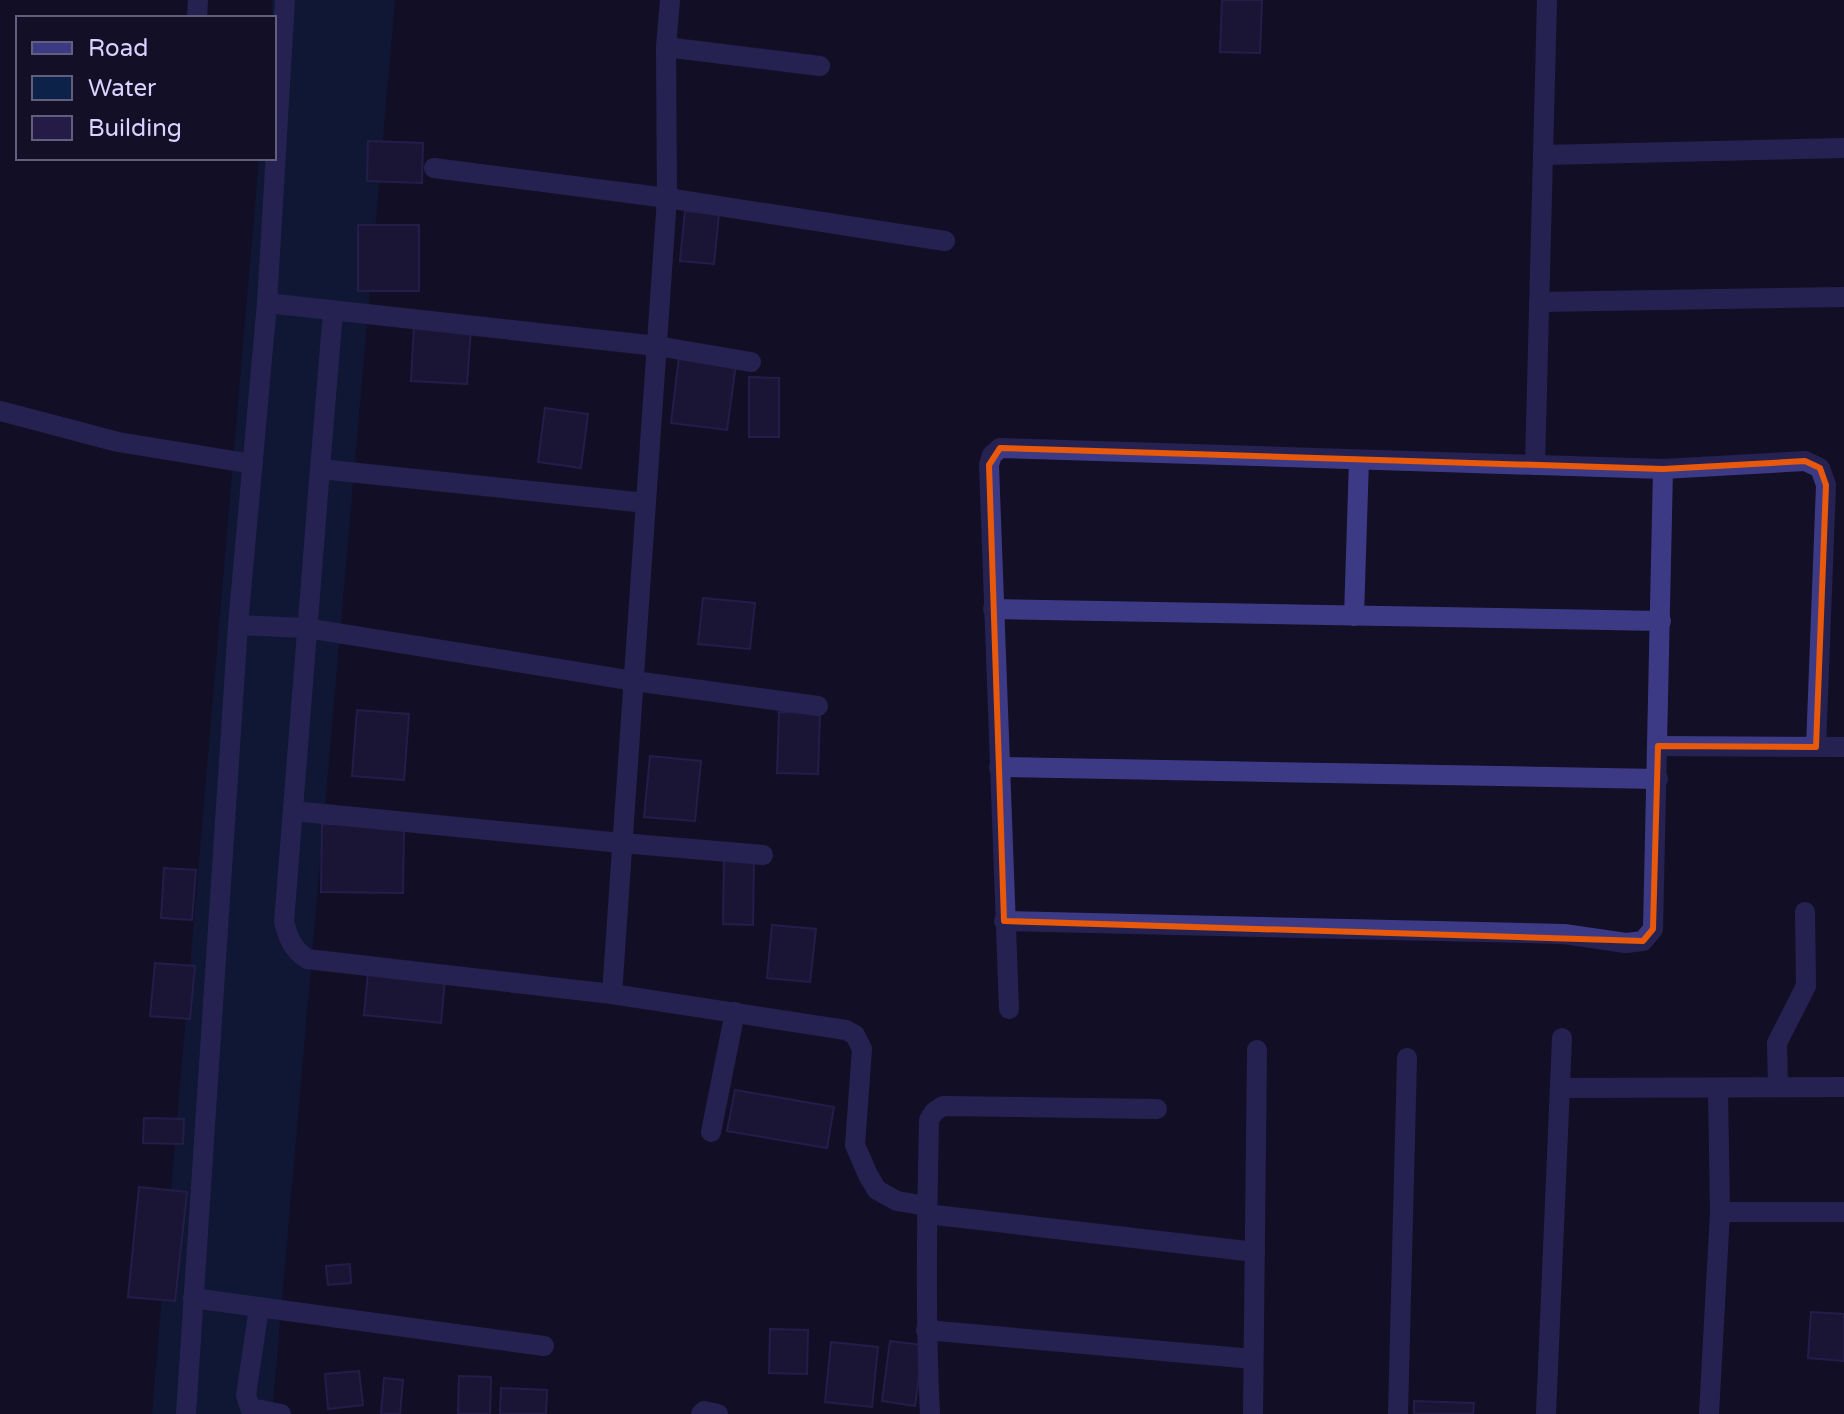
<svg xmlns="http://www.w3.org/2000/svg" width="1844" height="1414" viewBox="0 0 1844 1414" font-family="'Varela Round',sans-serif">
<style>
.water{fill:#0c2248}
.building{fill:#241b47;stroke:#3b2d73;stroke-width:2}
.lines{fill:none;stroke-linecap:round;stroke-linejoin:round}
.minor{stroke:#3d3a85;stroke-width:20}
.marked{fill:none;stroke:#e8590c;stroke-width:6;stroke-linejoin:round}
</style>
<rect width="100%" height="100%" fill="#130f26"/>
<polygon class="water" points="272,0 395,0 272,1414 152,1414 259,158 274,158"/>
<g class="building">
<polygon points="1222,0 1262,0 1260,53 1220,52"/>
<polygon points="368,141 423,143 422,183 367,181"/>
<polygon points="685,211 719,214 714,264 680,261"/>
<rect x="358" y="225" width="61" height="66"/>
<polygon points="414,326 471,329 467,384 411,381"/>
<polygon points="679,357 736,364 727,430 671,423"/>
<polygon points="749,377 779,378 779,437 749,437"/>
<polygon points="545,408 588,414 581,468 538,462"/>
<polygon points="703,598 755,603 750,649 698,644"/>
<polygon points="357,710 409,714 404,780 352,776"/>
<polygon points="779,712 820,713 818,774 777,773"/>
<polygon points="650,756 701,761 695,821 644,817"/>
<polygon points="322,824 404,825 403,893 321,892"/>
<polygon points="724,856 754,857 753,925 723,924"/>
<polygon points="164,868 196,870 192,920 161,918"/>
<polygon points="772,925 816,929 810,982 767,978"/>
<polygon points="155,963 195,966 190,1019 150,1016"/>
<polygon points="368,972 445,980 441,1023 364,1015"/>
<polygon points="735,1090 834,1107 827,1148 727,1131"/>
<polygon points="144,1118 184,1119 183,1144 143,1143"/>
<polygon points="139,1187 187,1192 175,1301 128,1297"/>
<polygon points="350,1264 351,1283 328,1285 326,1266"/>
<polygon points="1811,1312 1844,1314 1844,1361 1808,1358"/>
<polygon points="770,1329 808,1330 807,1374 769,1373"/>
<polygon points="890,1341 923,1345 915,1406 882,1401"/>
<polygon points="831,1342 878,1347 872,1407 825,1402"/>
<polygon points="359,1371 363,1405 328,1409 325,1374"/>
<polygon points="459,1376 491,1377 490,1414 458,1414"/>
<polygon points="384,1378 403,1380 400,1414 381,1414"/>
<polygon points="501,1388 547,1390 546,1414 500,1414"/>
<polygon points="1414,1401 1474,1403 1473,1414 1414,1414"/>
</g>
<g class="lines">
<g class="minor">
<polyline points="197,18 198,0"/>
<polyline points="666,47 820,66"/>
<polyline points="1543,155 1844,148"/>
<polyline points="434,168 667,198 945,241"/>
<polyline points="1539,302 1844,297"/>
<polyline points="267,303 657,346 751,362"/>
<polyline points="0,411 118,442 253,464"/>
<polyline points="1535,465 1547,0"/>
<polyline points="320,469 333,311"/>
<path d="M646,503L320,469L284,922C289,940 292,948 307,959L612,994L846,1030L855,1035L862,1049L855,1145L868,1175L877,1190L897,1201L927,1206"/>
<polyline points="993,609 1661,621"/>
<polyline points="1354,616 1359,460"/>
<polyline points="238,625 306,628 634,681 818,706"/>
<polyline points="1658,746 1844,747"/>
<polyline points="999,767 1658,779"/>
<polyline points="293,811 622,843 763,855"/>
<polyline points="1004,921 1564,934 1626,943 1643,941 1653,929 1663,469"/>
<polyline points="612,994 667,198 666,47 670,0"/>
<polyline points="1009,1009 989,465 992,455 1000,448 1663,469 1805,461 1820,468 1826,485 1816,747"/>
<polyline points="1778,1087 1777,1043 1806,986 1805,912"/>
<polyline points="1560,1088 1844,1087"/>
<polyline points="711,1132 735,1012"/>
<polyline points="1720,1212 1844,1212"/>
<polyline points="927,1214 1255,1252"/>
<polyline points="193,1298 544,1346"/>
<polyline points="259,1308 246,1395 250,1408 281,1414"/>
<polyline points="926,1330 1253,1359"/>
<polyline points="186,1414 238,625 267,303 285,0"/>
<polyline points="701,1414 704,1411 718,1414"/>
<path d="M930,1414C925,1316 927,1218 929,1120L934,1112L943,1106L1157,1109"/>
<polyline points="1253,1414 1257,1050"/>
<polyline points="1398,1414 1407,1058"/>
<polyline points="1546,1414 1562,1038"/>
<polyline points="1709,1414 1720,1212 1718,1088"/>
</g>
</g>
<path d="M0 0H1844V1414H0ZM1000,448L1663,469L1805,461L1820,468L1826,485L1816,747L1658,746L1653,929L1643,941L1004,921L989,465Z" fill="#130f26" fill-opacity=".55" fill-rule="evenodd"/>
<path class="marked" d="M1000,448L1663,469L1805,461L1820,468L1826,485L1816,747L1658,746L1653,929L1643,941L1004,921L989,465Z"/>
<rect x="16" y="16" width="260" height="144" fill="#130f26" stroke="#625e7d" stroke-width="2"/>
<rect x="32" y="42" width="40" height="12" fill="#3d3a85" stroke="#625e7d" stroke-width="2"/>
<text x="88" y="56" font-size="24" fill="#d9d4ff">Road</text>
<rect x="32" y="76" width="40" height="24" fill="#0c2248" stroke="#625e7d" stroke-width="2"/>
<text x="88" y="96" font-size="24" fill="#d9d4ff">Water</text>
<rect x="32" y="116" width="40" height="24" fill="#241b47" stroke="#625e7d" stroke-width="2"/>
<text x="88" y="136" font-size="24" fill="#d9d4ff">Building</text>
</svg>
